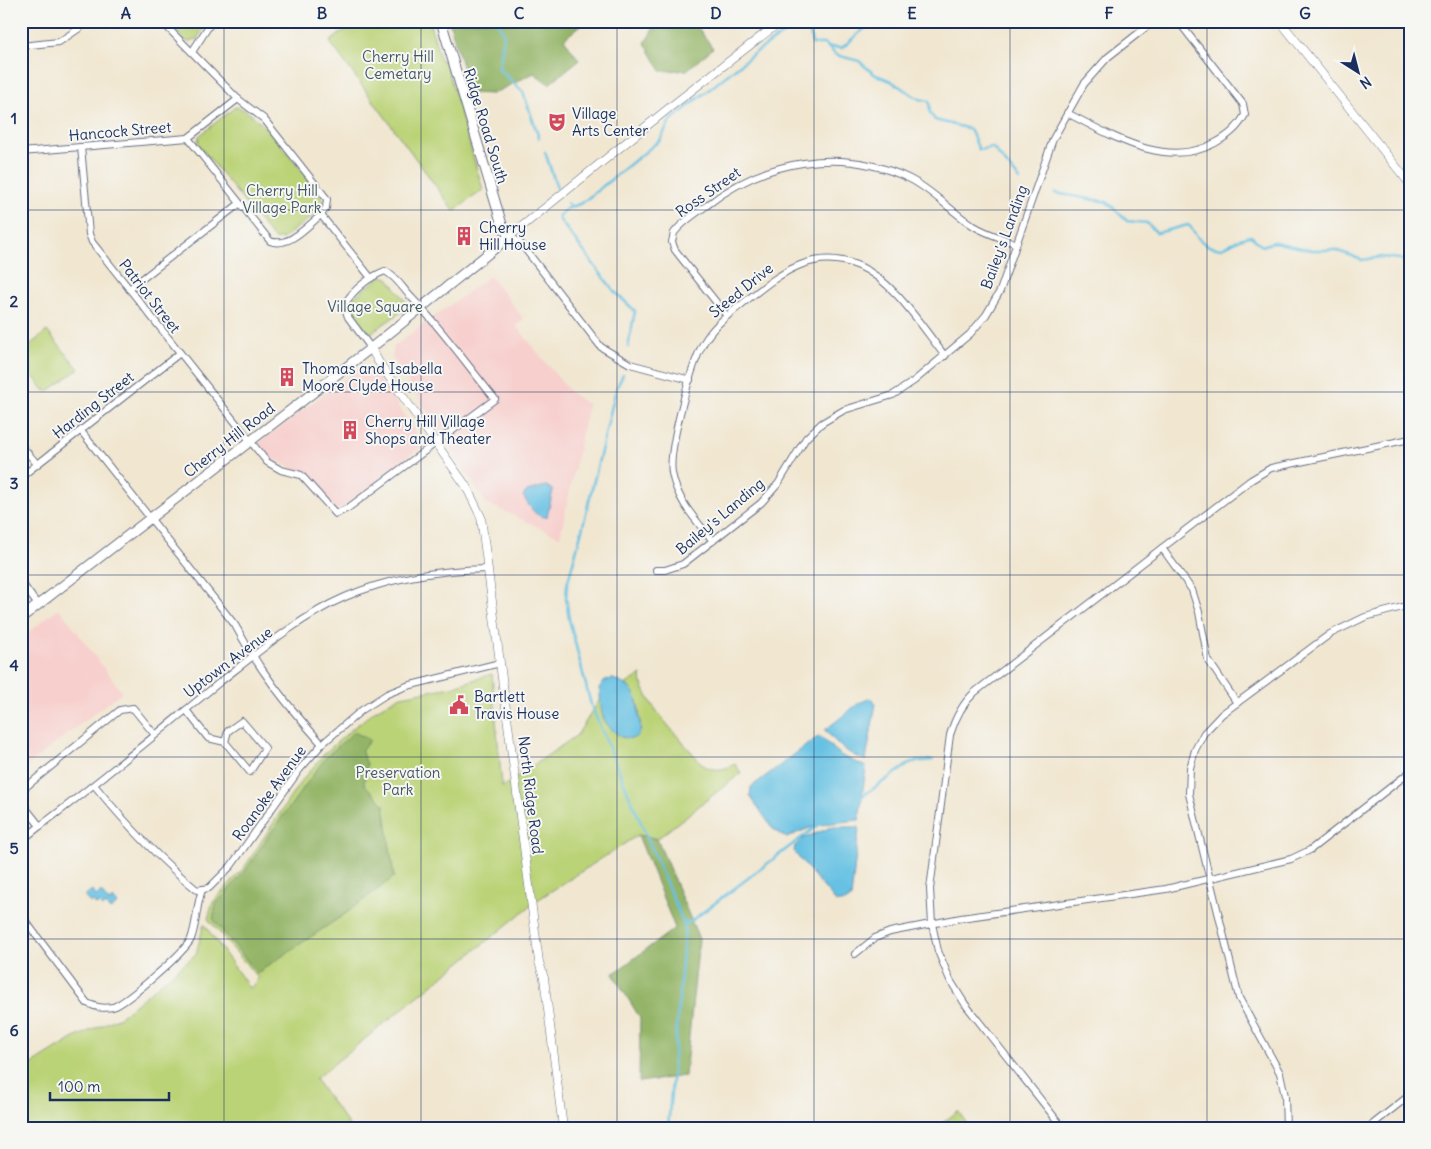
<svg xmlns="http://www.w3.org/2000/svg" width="1431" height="1149" viewBox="0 0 1431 1149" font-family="Delius,sans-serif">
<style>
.built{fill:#f7d0ce}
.green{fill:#bbd377;stroke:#6b816a}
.forest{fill:#94b568;stroke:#587263}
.water{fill:#66c1e3;stroke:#4078a0}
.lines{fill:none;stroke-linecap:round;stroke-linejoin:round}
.stream{stroke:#66c1e3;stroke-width:2.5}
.minor-casing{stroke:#666f86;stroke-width:8}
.tertiary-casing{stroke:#666f86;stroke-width:9}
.secondary-casing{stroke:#666f86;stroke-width:11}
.minor{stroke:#fff;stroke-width:6}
.tertiary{stroke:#fff;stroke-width:8}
.secondary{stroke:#fff;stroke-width:9}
.grid{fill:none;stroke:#1b2f5e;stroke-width:1;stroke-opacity:0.55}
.labels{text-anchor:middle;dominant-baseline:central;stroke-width:4;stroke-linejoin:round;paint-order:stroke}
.park-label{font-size:15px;fill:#435864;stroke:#f6f6f2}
.poi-label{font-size:15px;fill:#1b2f5e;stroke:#f6f6f2;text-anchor:start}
.street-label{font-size:15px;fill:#1b2f5e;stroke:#f6f6f2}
.neatline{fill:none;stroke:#1b2f5e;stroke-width:2}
.grid-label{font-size:16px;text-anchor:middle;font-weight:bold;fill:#1b2f5e}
</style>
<rect width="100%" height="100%" fill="#f6f6f2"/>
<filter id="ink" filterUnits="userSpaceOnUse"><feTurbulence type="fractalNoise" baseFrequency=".02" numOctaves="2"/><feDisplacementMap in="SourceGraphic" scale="10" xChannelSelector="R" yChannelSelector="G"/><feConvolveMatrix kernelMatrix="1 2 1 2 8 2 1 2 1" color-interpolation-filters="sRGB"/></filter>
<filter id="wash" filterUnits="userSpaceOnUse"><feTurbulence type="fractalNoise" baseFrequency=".0096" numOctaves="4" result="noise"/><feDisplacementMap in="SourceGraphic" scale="20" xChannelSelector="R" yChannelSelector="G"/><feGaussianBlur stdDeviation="1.12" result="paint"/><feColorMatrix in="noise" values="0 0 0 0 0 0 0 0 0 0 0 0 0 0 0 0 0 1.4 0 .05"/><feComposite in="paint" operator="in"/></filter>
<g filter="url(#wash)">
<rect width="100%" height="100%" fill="#f1e7d1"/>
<g class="built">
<polygon points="490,276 524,319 516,326 571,393 588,405 560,537 486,503 392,357 394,346"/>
<polygon points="360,367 369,367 379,376 423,445 339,510 334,509 308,476 269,457 260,448 260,442"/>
<polygon points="59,608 122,692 21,770 21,638"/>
</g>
<g class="green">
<polygon points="166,21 208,21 197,39 190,42 185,41"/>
<polygon points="355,21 429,21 441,61 445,60 483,190 454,211 330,42"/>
<path d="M235,107C256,106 309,181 324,199L323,208L282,239H274L198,144L199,136Z"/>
<polygon points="381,276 388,278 406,302 404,310 371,333 367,332 348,305 349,301"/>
<polygon points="47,331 79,369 48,391 44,390 21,361 21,352"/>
<path d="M492,674L502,787L577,735L601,698L604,718L622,738L641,729C638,709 641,700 626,684L641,675C640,701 685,743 702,764C712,772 724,770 735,764L741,773L657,839L638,835L539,899L315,1079L351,1128H21V1071L76,1037L120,1017L196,954L204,924L250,989L258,978L208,919L213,902L244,868L299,784L325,753L352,729L376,710L401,696L451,687Z"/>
<polygon points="958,1111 970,1128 936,1128"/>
</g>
<g class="forest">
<polygon points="449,21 586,21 564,39 579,60 549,84 534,73 492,94 470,93"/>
<polygon points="654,21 693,21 713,48 687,70 661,71 645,43 656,24"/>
<polygon points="354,732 370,740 361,751 367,764 364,784 384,804 394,877 345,914 257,973 213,919 216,904 246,870 269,835 326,757"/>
<polygon points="638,835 657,839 699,939 685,1076 639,1082 640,1018 613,974 675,928"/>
</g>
<g class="water">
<path d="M546,486L553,490L547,517C535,518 529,505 523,496L527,491Z"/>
<path d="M613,679C635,688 637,694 639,716C640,722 642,730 638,735C627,746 609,729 604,719C600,711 601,697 599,688L605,680Z"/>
<path d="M871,698L876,703L866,760C848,755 837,744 825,730L859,703Z"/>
<path d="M819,736L842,756L866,767L859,820C830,823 813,824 787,838L773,829L750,796L751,787Z"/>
<polygon points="832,827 859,827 851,898 845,902 836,902 794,852 795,846 804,838"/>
<polygon points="92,890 96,896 101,892 109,902 114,899 118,904 110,910 106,905 103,907 99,903 96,905 93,901 90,903 84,896"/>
</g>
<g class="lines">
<g class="stream">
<polyline points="496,21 504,33 499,69 523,92 539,138"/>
<polyline points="830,47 842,48 873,21"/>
<polyline points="545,152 557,188"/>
<path d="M1055,193L1107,202L1127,221L1147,223L1157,233L1188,225C1193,228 1195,235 1200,240C1224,260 1229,238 1251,236L1262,246L1274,242L1311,250H1336L1362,260L1381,257L1400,259L1410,264"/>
<polyline points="567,203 571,206"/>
<polyline points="628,347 635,311 614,291 559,219 559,216 566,209 582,203 660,140 670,121 752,55 790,29 794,27 810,33 812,44 825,44 836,55 859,61 874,74 891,81 919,99 929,101 930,113 935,120 970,129 979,150 992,147 1020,180"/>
<polyline points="623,375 616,389 583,526 567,585 566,598 569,619 591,705 685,927 668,1128"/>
<polyline points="861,797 912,762 933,760"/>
<polyline points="684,924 690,922 821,823"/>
</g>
</g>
</g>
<g filter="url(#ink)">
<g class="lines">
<g class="minor-casing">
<g id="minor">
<polyline points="161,21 238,99 264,119 327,199 326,208 321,215 371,278"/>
<polyline points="21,46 59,42 90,21"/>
<polyline points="192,52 212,21"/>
<path d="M1067,113C1111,135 1165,170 1215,143C1228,136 1237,129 1245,115L1243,104L1178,21"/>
<path d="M188,138L270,241C289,248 306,227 321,215"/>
<path d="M81,147L89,234L92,242L267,462L281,470L301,475L336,514L348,508L495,399C467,365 442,329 412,298C402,288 398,278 385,271C369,277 353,290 344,305L348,317L371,348"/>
<polyline points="21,152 188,138 238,99"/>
<polyline points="510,236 522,245 601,347 630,364 690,380"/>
<polyline points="129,289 239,204"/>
<path d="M727,316L675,250L672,242L674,233C682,222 695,214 706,206C764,160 841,146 910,179C934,191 951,212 974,226C987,234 1003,238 1016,244"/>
<path d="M81,431L235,625C259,670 287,705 322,744"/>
<polyline points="21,445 37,464"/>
<polyline points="21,477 180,353"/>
<path d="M713,541C696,520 677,501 672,473C668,450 692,359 706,339C716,323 732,312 747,300C781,273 813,247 859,266C894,281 922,327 945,356"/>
<polyline points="1162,548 1251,480 1271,468 1410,439"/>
<polyline points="656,570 665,570 683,564 761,503 778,484 806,438 822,423 844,410 893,395 914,381 970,334 986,315 1000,291 1053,139 1084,84 1108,57 1154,21"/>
<polyline points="21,582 38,605"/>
<polyline points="186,710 208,738 225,742 250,772 265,748 242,721 228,731 225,742"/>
<path d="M95,786C126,824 159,859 197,890L209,888L231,866L300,769L322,744L362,710L387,694L407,686L500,663"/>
<polyline points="21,791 120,710 133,708 155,735"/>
<path d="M21,802L40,826C102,780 160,731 220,682C257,653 301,616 345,597C391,577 439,570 488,569"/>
<polyline points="21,841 40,826"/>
<path d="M21,915L87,1003C96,1007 102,1009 113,1007C126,1003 185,952 191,939C197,923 196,906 202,890"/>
<polyline points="855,954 875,938 890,932 961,918 1166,889 1291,859 1310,850 1410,772"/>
<path d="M1063,1128L965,1004L950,980L938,951L932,924L930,889L950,735C955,718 962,704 975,692L1162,548L1192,590L1199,612L1208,660L1237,703"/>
<polyline points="1286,1128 1285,1096 1280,1073 1239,998 1189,794 1190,768 1195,750 1204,733 1222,714 1330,634 1365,617 1410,605"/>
<polyline points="1368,1128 1410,1095"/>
</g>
</g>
<g class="tertiary-casing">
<g id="tertiary">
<polyline points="1280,21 1410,184"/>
<polyline points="510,236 669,108 781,21"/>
<polyline points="371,348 378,361 466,486 481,517 539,962 544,978 563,1128"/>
</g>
</g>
<g class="secondary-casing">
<polyline id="secondary" points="21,618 371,348 510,236 503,228 441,21"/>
</g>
<use href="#minor" class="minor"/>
<use href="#tertiary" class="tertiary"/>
<use href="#secondary" class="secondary"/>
</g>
</g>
<path class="grid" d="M224,21V1128M421,21V1128M617,21V1128M814,21V1128M1010,21V1128M1207,21V1128M21,210H1410M21,392H1410M21,575H1410M21,757H1410M21,939H1410"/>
<defs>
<g id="theatre-bare" transform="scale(1.5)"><path d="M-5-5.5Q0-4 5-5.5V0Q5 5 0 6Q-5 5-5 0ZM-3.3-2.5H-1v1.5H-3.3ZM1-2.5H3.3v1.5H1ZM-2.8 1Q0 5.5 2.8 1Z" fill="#d1495b" stroke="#f6f6f2" stroke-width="2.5" paint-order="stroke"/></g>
<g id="building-bare" transform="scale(1.5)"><path d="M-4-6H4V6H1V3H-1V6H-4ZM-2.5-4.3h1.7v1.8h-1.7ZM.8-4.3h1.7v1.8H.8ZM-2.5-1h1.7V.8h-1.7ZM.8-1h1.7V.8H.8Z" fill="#d1495b" stroke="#f6f6f2" stroke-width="2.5" paint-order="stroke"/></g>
<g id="civic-bare" transform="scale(1.5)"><path d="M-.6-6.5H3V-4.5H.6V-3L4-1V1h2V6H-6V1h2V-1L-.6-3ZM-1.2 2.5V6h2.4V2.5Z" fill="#d1495b" stroke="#f6f6f2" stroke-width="2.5" paint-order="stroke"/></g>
</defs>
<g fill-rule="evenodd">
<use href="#theatre-bare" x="557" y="122"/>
<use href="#building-bare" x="464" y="236"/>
<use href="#building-bare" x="287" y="377"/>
<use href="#building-bare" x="350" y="430"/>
<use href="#civic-bare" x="459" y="705"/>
</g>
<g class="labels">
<g class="park-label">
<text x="398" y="56">Cherry Hill<tspan x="398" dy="17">Cemetary</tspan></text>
<text x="282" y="190">Cherry Hill<tspan x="282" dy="17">Village Park</tspan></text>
<text x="375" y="306">Village Square</text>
<text x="398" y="772">Preservation<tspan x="398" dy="17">Park</tspan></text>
</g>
<g class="poi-label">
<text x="572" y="113">Village<tspan x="572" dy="17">Arts Center</tspan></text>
<text x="479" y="227">Cherry<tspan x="479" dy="17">Hill House</tspan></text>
<text x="302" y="368">Thomas and Isabella<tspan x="302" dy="17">Moore Clyde House</tspan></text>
<text x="365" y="421">Cherry Hill Village<tspan x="365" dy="17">Shops and Theater</tspan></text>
<text x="474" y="696">Bartlett<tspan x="474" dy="17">Travis House</tspan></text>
</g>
<g class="street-label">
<text transform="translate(486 126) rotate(73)">Ridge Road South</text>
<text transform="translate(120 131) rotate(-5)">Hancock Street</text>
<text transform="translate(708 192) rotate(-35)">Ross Street</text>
<text transform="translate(1004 237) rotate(-70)">Bailey's Landing</text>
<text transform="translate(741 290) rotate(-39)">Steed Drive</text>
<text transform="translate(150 296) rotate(52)">Patriot Street</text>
<text transform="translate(93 405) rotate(-38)">Harding Street</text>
<text transform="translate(229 440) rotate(-38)">Cherry Hill Road</text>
<text transform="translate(720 516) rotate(-40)">Bailey's Landing</text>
<text transform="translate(228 662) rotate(-37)">Uptown Avenue</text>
<text transform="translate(269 793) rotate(-54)">Roanoke Avenue</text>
<text transform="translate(531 795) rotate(83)">North Ridge Road</text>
</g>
</g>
<rect width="1431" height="1149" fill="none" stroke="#f6f6f2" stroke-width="55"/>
<g transform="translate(1358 72) rotate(144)" stroke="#f6f6f2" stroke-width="4" paint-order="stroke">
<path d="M0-4L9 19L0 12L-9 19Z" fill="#1b2f5e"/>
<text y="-8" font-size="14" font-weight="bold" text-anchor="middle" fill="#1b2f5e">N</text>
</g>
<path d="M50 1092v8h119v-8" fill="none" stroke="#1b2f5e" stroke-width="2.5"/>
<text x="58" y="1092" font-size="15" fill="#1b2f5e" stroke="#f6f6f2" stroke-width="4" paint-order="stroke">100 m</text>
<rect x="28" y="28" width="1376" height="1094" class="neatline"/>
<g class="grid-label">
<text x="126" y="19">A</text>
<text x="322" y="19">B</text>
<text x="519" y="19">C</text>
<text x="716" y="19">D</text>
<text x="912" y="19">E</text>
<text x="1109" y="19">F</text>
<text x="1305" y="19">G</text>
<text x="14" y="124">1</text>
<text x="14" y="307">2</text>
<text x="14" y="489">3</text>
<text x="14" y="671">4</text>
<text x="14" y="854">5</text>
<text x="14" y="1036">6</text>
</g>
</svg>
